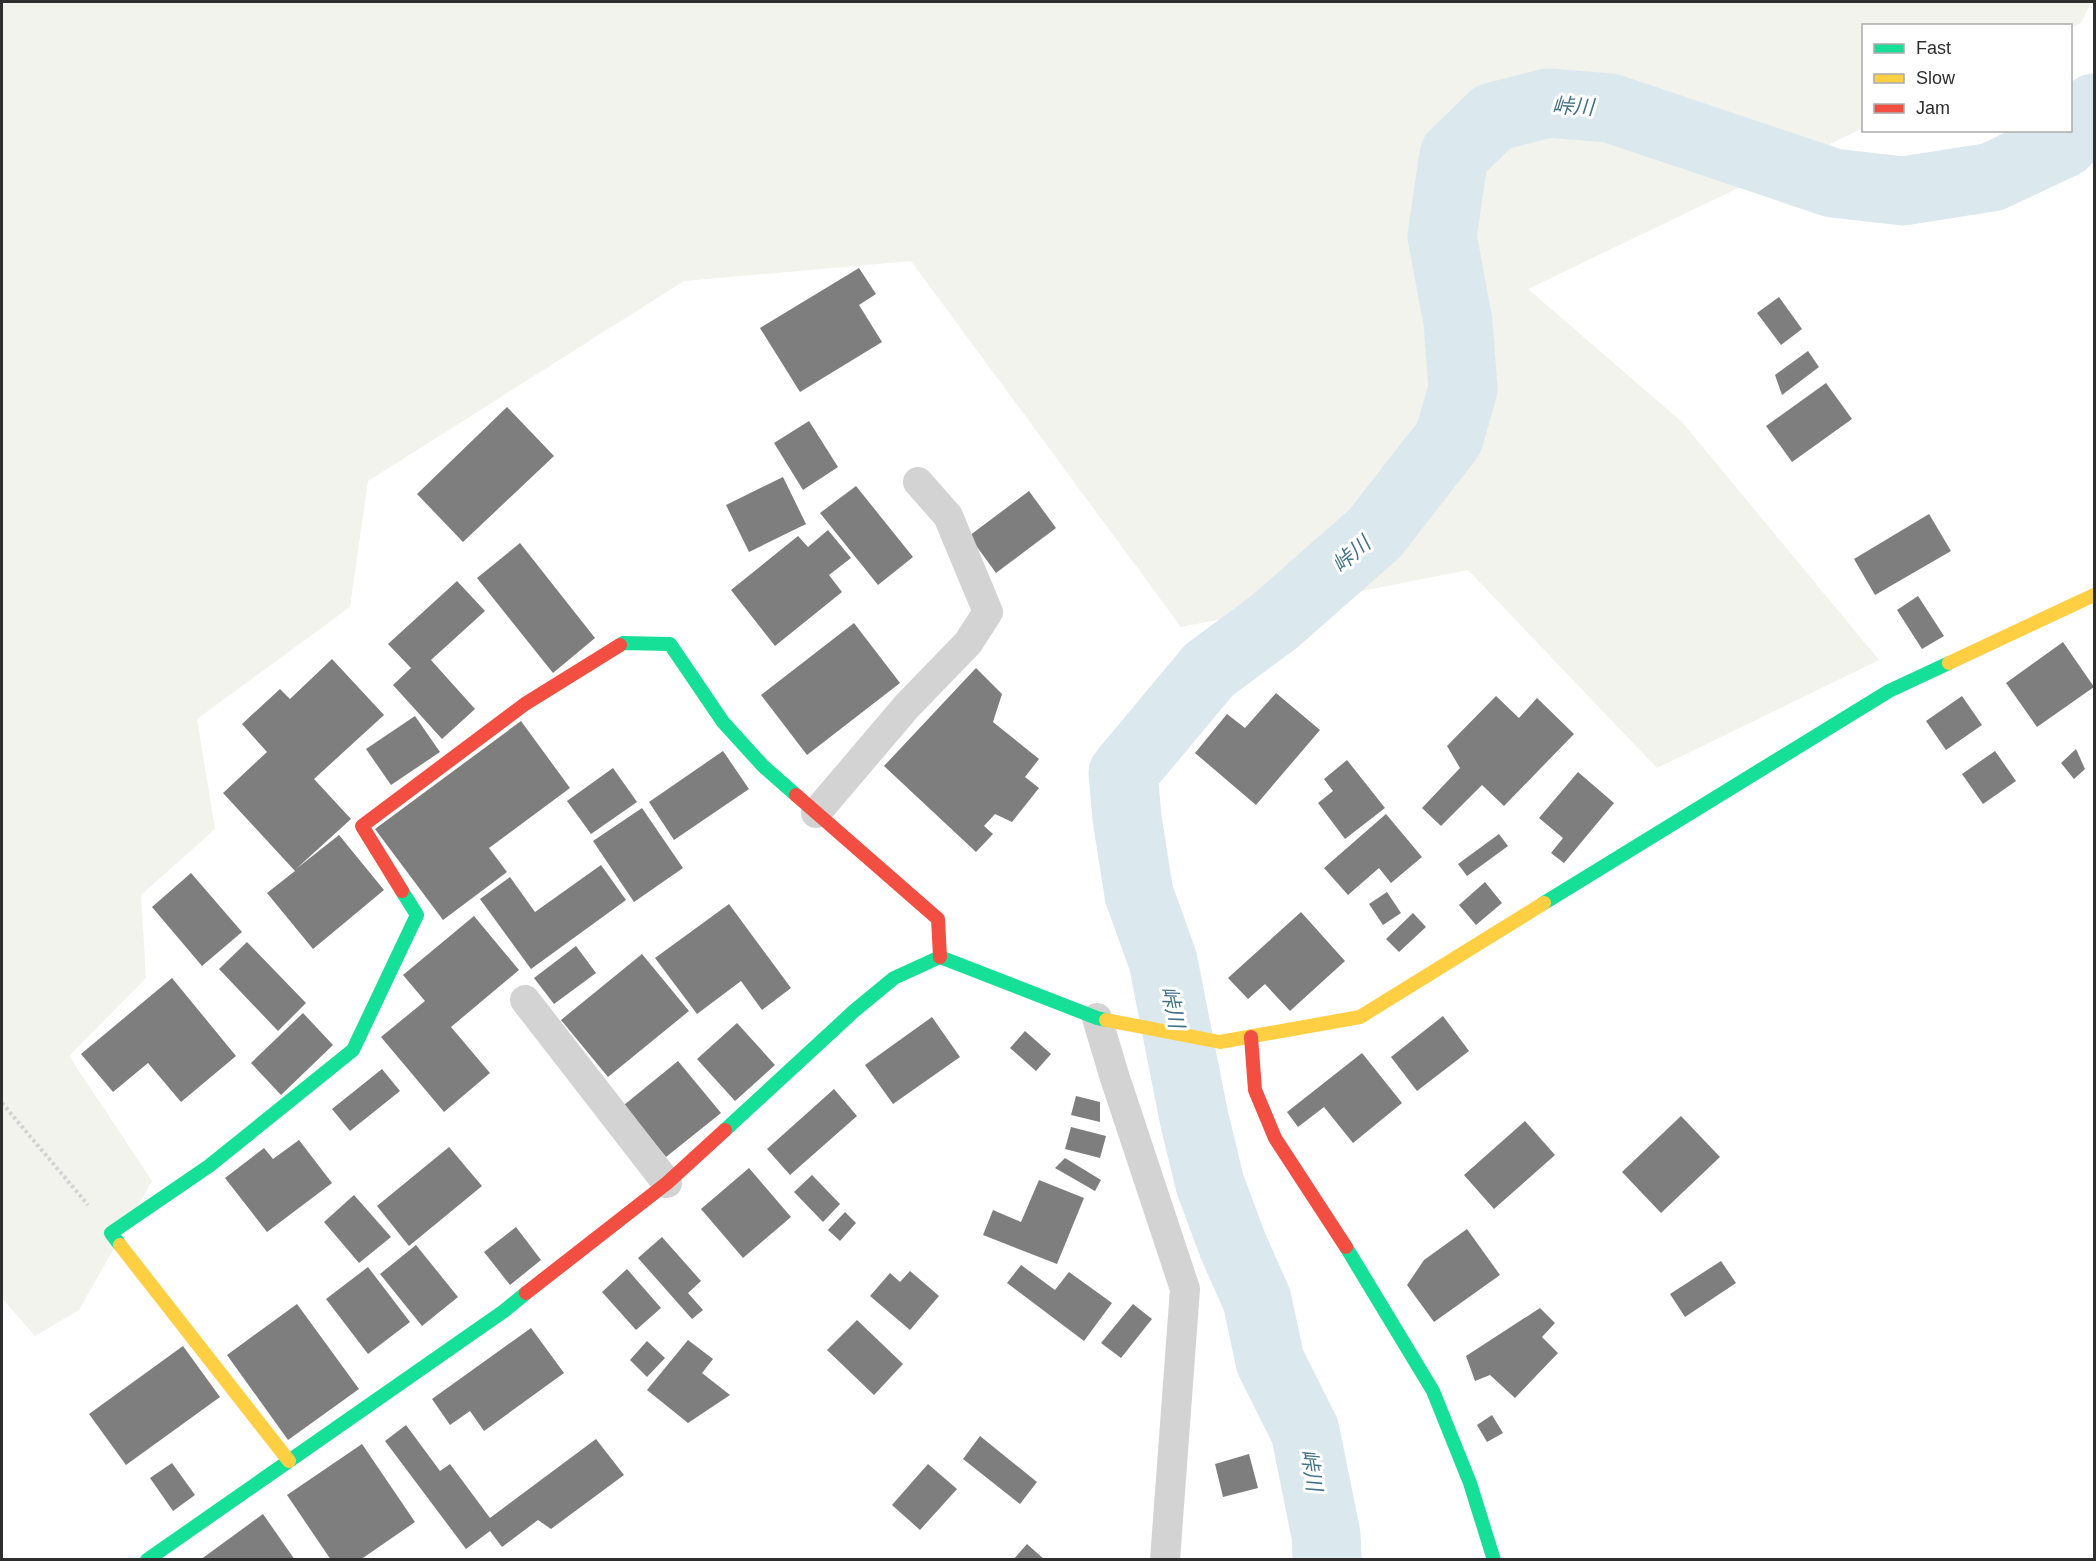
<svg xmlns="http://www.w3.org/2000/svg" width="2096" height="1561" viewBox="0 0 2096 1561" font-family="Arial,'Noto Sans JP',sans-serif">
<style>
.green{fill:#f1f3ec}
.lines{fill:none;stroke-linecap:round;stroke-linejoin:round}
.river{stroke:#dbe9ef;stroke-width:69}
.building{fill:#7e7e7e}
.path{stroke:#d3d3d3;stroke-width:4;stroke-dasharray:3 3;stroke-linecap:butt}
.street{stroke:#d3d3d3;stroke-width:30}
.fast{stroke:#16e098;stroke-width:14}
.slow{stroke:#ffcf43;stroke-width:14}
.jam{stroke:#f24e42;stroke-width:14}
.labels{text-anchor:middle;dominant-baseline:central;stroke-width:6;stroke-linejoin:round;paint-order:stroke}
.water-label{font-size:21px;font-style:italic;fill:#437288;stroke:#fff}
</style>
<rect width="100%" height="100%" fill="#fff"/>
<polygon class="green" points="2,2 2091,2 2081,23 2071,28 2070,26 1864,26 1863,128 1528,289 1682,422 1879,660 1657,768 1468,570 1181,627 911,261 684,281 368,481 350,607 197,719 215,829 141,895 146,978 69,1056 152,1181 79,1310 35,1336 2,1298"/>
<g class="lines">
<polyline class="river" points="1327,1560 1326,1535 1305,1431 1270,1361 1257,1300 1233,1246 1210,1184 1194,1118 1163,961 1139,894 1127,818 1123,773 1209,670 1274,622 1375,533 1449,438 1463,389 1458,322 1442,236 1454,155 1493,117 1548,103 1610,108 1833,183 1903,191 1992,177 2064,143 2094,108"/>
</g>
<g class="building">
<polygon points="859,268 876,294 859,305 882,342 800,392 760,328"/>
<polygon points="1779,297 1802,329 1781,345 1757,313"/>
<polygon points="1808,351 1819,367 1782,395 1775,375"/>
<polygon points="1826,383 1852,419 1792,462 1766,426"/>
<polygon points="507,407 554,456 463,542 417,494"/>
<polygon points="809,421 838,467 803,490 774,443"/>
<polygon points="783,477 806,524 749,552 726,505"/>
<polygon points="856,486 913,557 878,585 820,513"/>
<polygon points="1029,491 1056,528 996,573 969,536"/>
<polygon points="1929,514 1951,551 1875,595 1854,559"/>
<polygon points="828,530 851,558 829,575 842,592 775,646 731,590 798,536 808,547"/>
<polygon points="520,543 595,638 553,673 477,578"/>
<polygon points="457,581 485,611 431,660 475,709 442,739 393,685 411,668 388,644"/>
<polygon points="1918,596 1944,636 1922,649 1897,610"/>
<polygon points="854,623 900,683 807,755 761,695"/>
<polygon points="2063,642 2094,687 2037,727 2006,683"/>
<polygon points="332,659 384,715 314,779 351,819 296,869 339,835 384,890 313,949 267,893 295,871 223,793 267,752 242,724 280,689 290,699"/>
<polygon points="976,668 1002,694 993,722 1039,759 1025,777 1039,788 1012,822 995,814 984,826 993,834 976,852 884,766"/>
<polygon points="1276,693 1320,730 1256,805 1195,753 1227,714 1245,728"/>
<polygon points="1496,696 1519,718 1537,698 1574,734 1504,806 1482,785 1441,826 1422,808 1460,768 1447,746"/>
<polygon points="1962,696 1982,725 1946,750 1926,721"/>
<polygon points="415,716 440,752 391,785 366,749"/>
<polygon points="521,721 570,788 489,848 507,872 443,920 375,829"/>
<polygon points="2076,749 2085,769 2074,779 2061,763"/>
<polygon points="723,751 749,789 674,840 649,802"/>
<polygon points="1995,751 2016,781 1983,804 1962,774"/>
<polygon points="1347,760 1385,808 1345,839 1318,803 1333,791 1324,779"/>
<polygon points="613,768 637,802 591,834 567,801"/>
<polygon points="1578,772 1614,803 1564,863 1551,853 1563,838 1539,818"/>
<polygon points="642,808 683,868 634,902 593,841"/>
<polygon points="1386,814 1422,857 1391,883 1379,868 1348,895 1324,868"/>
<polygon points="1499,834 1508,846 1467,876 1458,864"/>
<polygon points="601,865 626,900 531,969 480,899 510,877 535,912"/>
<polygon points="191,873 242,932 202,966 152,907"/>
<polygon points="1485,882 1502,903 1476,925 1459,905"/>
<polygon points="1387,892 1401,913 1383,925 1369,904"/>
<polygon points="729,904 791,988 762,1010 741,981 697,1014 655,958"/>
<polygon points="1301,912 1345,961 1290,1011 1265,984 1248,999 1228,978"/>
<polygon points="1413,913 1426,927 1399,952 1386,939"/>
<polygon points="474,916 519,970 451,1027 490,1073 444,1112 381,1037 425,1001 403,975"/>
<polygon points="247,942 306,1003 278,1031 219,969"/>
<polygon points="576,946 596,973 554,1004 534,978"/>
<polygon points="642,954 689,1011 608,1077 561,1020"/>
<polygon points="172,978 236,1056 181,1102 148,1063 113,1092 81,1054"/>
<polygon points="303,1013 333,1045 281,1095 251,1063"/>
<polygon points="1443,1016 1469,1051 1417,1091 1391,1057"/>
<polygon points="932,1017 960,1057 893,1104 865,1065"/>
<polygon points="737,1023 775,1065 735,1101 697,1059"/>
<polygon points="1025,1031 1051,1054 1036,1071 1010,1048"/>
<polygon points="1362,1053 1402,1103 1353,1143 1324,1107 1298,1127 1287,1112"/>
<polygon points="678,1061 721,1113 666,1157 624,1105"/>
<polygon points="382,1069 400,1091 350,1131 332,1109"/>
<polygon points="834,1089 857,1116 790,1175 767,1149"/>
<polygon points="1076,1096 1100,1102 1100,1122 1071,1115"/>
<polygon points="1681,1116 1720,1157 1661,1213 1622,1172"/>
<polygon points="1525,1121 1555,1155 1494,1209 1464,1175"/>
<polygon points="1071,1127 1106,1136 1100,1158 1065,1149"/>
<polygon points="299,1140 332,1183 267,1232 225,1178 264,1148 273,1159"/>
<polygon points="449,1147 482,1186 409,1246 377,1206"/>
<polygon points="1065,1158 1101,1180 1095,1191 1055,1168"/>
<polygon points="749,1168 791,1217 743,1258 701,1209"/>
<polygon points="812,1175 840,1204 823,1222 794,1192"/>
<polygon points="1039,1180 1084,1198 1057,1264 983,1235 993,1210 1021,1222"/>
<polygon points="354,1195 391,1237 359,1263 324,1222"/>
<polygon points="845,1212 856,1223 840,1241 828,1230"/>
<polygon points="516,1227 541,1260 510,1285 484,1252"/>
<polygon points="1467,1229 1500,1275 1434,1322 1407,1285 1424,1260"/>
<polygon points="662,1237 701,1281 688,1293 703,1310 692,1319 638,1258"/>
<polygon points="416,1245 458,1297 422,1326 380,1274"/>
<polygon points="1721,1261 1736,1283 1685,1317 1670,1294"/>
<polygon points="1021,1265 1055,1290 1069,1272 1112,1303 1084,1341 1007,1283"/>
<polygon points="368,1267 410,1322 368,1354 326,1299"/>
<polygon points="627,1269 661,1308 636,1330 602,1292"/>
<polygon points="910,1271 939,1296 910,1330 870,1296 890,1273 900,1282"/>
<polygon points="297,1304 359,1389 288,1440 227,1355"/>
<polygon points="1133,1304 1152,1319 1121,1358 1101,1343"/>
<polygon points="1540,1308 1555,1323 1542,1337 1558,1353 1515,1398 1490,1375 1475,1381 1466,1356"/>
<polygon points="857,1320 903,1364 874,1395 827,1350"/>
<polygon points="531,1328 564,1373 484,1431 470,1411 450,1425 432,1399"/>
<polygon points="688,1340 713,1359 702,1373 730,1395 688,1423 647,1390"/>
<polygon points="647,1341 665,1358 647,1377 630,1360"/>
<polygon points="183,1346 220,1397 126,1465 89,1414"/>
<polygon points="1492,1415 1503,1433 1487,1442 1477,1425"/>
<polygon points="406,1425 440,1471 450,1464 490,1518 596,1439 624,1475 551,1529 538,1520 502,1547 490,1531 466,1549 385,1441"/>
<polygon points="980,1436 1037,1482 1020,1504 963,1459"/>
<polygon points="362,1444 415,1522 360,1560 331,1560 287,1495"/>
<polygon points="1249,1454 1258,1488 1223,1497 1215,1464"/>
<polygon points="172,1463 195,1495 173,1511 150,1478"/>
<polygon points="928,1464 957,1489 920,1530 892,1505"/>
<polygon points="263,1514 295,1560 200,1560"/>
<polygon points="1027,1544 1045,1560 1013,1560"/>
</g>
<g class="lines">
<polyline class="path" points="2,1103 88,1205"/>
<g class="street">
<polyline points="816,813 907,706 968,643 988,612 948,516 918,482"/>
<polyline points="525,1000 667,1183"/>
<polyline points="1097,1018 1114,1075 1185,1289 1165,1560"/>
</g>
<g class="fast">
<polyline points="620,645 623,643 670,644 723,722 763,766 796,795"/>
<polyline points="1544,903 1889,691 1949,663"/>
<polyline points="725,1130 854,1011 894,978 940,957 1097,1018 1106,1020"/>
<polyline points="120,1245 111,1233 209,1166 353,1050 417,915 402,891"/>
<polyline points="1346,1247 1433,1391 1470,1483 1494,1560"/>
<polyline points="147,1560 504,1311 526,1293"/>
</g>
<g class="slow">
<polyline points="1949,663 2094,595"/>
<polyline points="1106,1020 1220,1042 1360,1017 1544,903"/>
<polyline points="120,1245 289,1461"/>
</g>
<g class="jam">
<polyline points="796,795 938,919 940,957"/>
<polyline points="402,891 362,826 525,704 620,645"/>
<polyline points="1251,1037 1255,1090 1275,1138 1346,1247"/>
<polyline points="526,1293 667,1183 725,1130"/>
</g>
</g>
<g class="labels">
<g class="water-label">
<text transform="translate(1573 106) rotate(3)">峠川</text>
<text transform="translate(1351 554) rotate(-41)">峠川</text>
<text transform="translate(1173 1007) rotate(78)">峠川</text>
<text transform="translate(1312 1470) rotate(81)">峠川</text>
</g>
</g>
<rect width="2096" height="1561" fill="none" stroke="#2e2e2e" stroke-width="6"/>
<rect x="1862" y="24" width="210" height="108" fill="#ffffff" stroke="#ababab" stroke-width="1.5"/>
<rect x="1874" y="44" width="30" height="9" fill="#16e098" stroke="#ababab" stroke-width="1.5"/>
<text x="1916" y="54" font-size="18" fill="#2e2e2e">Fast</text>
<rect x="1874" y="74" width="30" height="9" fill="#ffcf43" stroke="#ababab" stroke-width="1.5"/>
<text x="1916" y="84" font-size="18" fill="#2e2e2e">Slow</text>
<rect x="1874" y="104" width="30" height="9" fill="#f24e42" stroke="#ababab" stroke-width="1.5"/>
<text x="1916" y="114" font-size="18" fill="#2e2e2e">Jam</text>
</svg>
